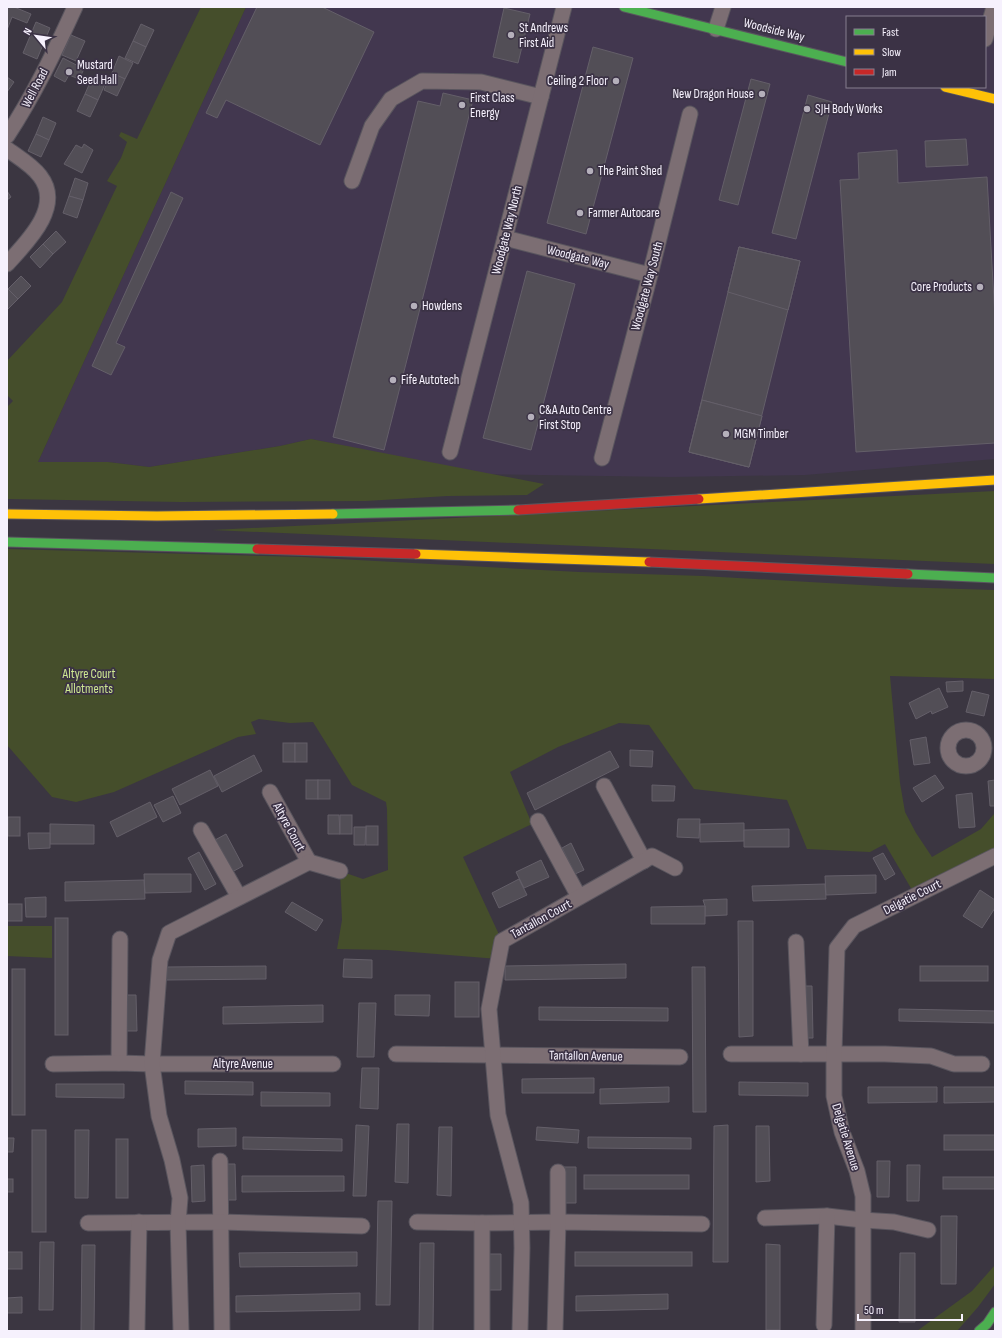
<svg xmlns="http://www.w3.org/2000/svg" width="1002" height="1338" viewBox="0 0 1002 1338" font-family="'Sofia Sans Condensed',sans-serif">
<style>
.built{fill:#42374f;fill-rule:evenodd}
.green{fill:#454e2b}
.building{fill:#524e56;stroke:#645f69}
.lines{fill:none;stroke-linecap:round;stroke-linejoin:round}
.street-casing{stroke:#59555e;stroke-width:17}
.fast-casing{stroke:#59555e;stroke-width:11}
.slow-casing{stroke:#59555e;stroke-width:11}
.jam-casing{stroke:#59555e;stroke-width:11}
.street{stroke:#7c6e73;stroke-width:15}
.fast{stroke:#4caf50;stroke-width:9}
.slow{stroke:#ffc107;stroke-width:9}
.jam{stroke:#c62828;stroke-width:9}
.poi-dot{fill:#b5b0bb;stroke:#3b3245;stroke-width:1.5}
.labels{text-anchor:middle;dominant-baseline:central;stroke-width:3.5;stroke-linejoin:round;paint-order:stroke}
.poi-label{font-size:13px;fill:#f6f1fd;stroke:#3b3245;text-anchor:start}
.street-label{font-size:13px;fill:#f6f1fd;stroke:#3b3245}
.park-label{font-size:13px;fill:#cee891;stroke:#3b3245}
</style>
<rect width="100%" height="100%" fill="#3b3641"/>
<path class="built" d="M246,7H995V459L805,475L671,477L482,474L311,439L280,446L149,467L108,462H38ZM847,17H985V87H847Z"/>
<g class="green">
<polygon points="201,7 246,7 38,462 108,462 149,467 280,446 311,439 544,484 527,495 447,496 366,501 181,502 7,499 7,407 13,401 7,395 7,361 62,302 117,186 107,181 121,158 127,142 119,136 121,132 137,139"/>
<polygon points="995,491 995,564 212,530"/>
<polygon points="7,549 302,557 579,572 703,576 896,587 995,590 995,679 890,676 900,783 905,812 916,833 932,857 981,829 994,814 995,854 915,895 885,844 870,852 807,849 787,800 694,789 649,725 619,723 558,747 510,772 532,824 463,857 502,941 498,959 387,950 337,949 342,920 340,871 363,879 388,870 387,809 386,802 352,785 313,722 290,723 259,719 251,722 256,734 238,737 114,792 76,802 52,797 7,745"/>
<polygon points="7,926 52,926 52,958 7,956"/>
<polygon points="995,1265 995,1284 978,1307 957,1331 917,1331 972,1291"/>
</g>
<g class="building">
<polygon points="7,7 14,7 31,14 27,23 12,17 7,30"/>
<polygon points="257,7 322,7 374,32 320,145 226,100 217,118 206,113"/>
<polygon points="504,8 530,14 518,63 493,57"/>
<polygon points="36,22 50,28 37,59 23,53"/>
<polygon points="141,24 154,30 146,47 133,41"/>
<polygon points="71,35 85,41 76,61 62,55"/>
<polygon points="133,41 146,47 138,64 125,58"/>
<polygon points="593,47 633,58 586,234 547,223"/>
<polygon points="119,56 133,63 125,79 112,73"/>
<polygon points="63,58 84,69 79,79 69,75 65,82 54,76"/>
<polygon points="112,73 125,79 117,96 104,90"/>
<polygon points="7,77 14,82 7,92"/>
<polygon points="92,78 105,84 98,100 85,94"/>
<polygon points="751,79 770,84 738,205 719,200"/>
<polygon points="443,93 473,100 384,450 333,437 418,101 440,106"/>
<polygon points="85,94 98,100 90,117 77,111"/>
<polygon points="808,95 832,102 796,239 772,233"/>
<polygon points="43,117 56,123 49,140 36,134"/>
<polygon points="36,134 49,140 41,157 28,151"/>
<polygon points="966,139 968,165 926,167 925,141"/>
<polygon points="84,144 93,150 82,173 64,164 76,145 82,148"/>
<polygon points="897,150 898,183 987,177 995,318 995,443 856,452 840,180 859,179 858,153"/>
<polygon points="75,178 88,183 83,200 69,196"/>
<polygon points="7,191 11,197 7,200"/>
<polygon points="171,192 183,198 116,343 125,347 111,375 92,366"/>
<polygon points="69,196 83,200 77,218 63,213"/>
<polygon points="56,231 66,242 53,254 43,244"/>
<polygon points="43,244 53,254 40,268 30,257"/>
<polygon points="739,247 800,261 788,310 728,292"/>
<polygon points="739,247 800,261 749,467 689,452"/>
<polygon points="739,247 800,261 788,310 728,292"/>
<polygon points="527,271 575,284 531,450 483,438"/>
<polygon points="21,276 31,286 18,299 8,289"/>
<polygon points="8,289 18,299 7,310 7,290"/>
<polygon points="702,400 762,416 749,467 689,452"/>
<polygon points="702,400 762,416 749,467 689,452"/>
<polygon points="963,681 963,691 947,692 946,682"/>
<polygon points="939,688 948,707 932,714 931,711 916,719 909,703"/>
<polygon points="972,691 989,695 984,716 966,712"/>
<polygon points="926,737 930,763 914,765 910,740"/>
<rect x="283" y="743" width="12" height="19"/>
<rect x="295" y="743" width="12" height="19"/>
<polygon points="630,750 653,751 652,767 630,766"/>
<polygon points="610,751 619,767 535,810 527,793"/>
<polygon points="254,755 262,771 222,792 214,776"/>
<polygon points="210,770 218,786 180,805 172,789"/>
<polygon points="935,775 944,788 922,802 913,788"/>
<rect x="306" y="780" width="12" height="19"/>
<rect x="318" y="780" width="12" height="19"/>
<polygon points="995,780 995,806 990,806 988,781"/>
<polygon points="652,785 675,786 674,801 652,801"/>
<polygon points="972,793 975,827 959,828 956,795"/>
<polygon points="173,796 181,813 163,822 154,805"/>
<polygon points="150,802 157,817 117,837 110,822"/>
<polygon points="328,815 339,815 340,834 328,834"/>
<rect x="340" y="815" width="12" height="19"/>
<rect x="8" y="817" width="12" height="19"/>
<polygon points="678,819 700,819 699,838 677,837"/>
<polygon points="744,823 744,841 700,842 700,824"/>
<polygon points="50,824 94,825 94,844 50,844"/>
<rect x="366" y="826" width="12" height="19"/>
<polygon points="354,827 366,827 365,845 354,845"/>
<polygon points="789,829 789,847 744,847 744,830"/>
<polygon points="28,833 50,833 50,848 29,849"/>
<polygon points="226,834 243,866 232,872 215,840"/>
<polygon points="571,843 584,870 575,874 562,848"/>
<polygon points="199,852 216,884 205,890 188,858"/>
<polygon points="883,853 895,874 885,880 873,858"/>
<polygon points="541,860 549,877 524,888 516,872"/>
<polygon points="144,874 191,874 191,892 145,893"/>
<polygon points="876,875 876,893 826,895 825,876"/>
<polygon points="519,879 527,895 499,908 492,893"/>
<polygon points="144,880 145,899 65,901 65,882"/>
<polygon points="825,884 826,899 753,901 752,886"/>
<polygon points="980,890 995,900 995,908 982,928 963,916"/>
<polygon points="46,897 46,917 26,917 25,898"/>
<polygon points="727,899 727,915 705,916 705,906 703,900"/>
<polygon points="292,902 323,920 316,931 285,912"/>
<rect x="7" y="904" width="15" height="17"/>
<polygon points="705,906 705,924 651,924 651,907"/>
<rect x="55" y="918" width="13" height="117"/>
<polygon points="738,921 753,921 753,1036 739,1037"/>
<polygon points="344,959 372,960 372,978 343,977"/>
<polygon points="626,964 626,978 505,980 505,966"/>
<polygon points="266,966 266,979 166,980 166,967"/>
<rect x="920" y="966" width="68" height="15"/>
<polygon points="692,967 705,967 706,1112 693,1112"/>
<rect x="12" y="969" width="13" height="146"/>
<rect x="455" y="982" width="24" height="35"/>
<polygon points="803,986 812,986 813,1038 803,1038"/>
<polygon points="124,995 136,995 137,1031 125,1031"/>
<polygon points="395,995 430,995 429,1016 395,1015"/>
<polygon points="359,1003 376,1003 374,1057 357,1057"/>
<polygon points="323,1005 323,1022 223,1024 223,1007"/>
<polygon points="539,1007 668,1008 668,1021 539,1020"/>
<polygon points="899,1009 995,1011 995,1023 899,1021"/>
<polygon points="362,1068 379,1068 378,1109 360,1108"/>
<polygon points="594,1078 594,1093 522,1093 522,1079"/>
<polygon points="185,1081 253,1082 253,1095 185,1094"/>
<polygon points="739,1082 808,1083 808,1096 739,1095"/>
<polygon points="56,1084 124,1084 124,1098 56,1097"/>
<polygon points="669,1087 669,1102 600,1104 600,1089"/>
<polygon points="868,1087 937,1087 937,1102 868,1103"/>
<polygon points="944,1087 995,1087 995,1102 944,1103"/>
<polygon points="261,1092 330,1093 330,1106 261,1106"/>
<polygon points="397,1124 409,1124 408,1183 395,1182"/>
<polygon points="356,1125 369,1126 366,1196 353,1196"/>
<polygon points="728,1125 728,1262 713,1262 714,1126"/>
<polygon points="756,1126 769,1126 770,1181 756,1182"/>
<polygon points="439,1127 452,1127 451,1196 437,1195"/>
<polygon points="537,1127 579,1130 578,1143 536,1140"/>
<polygon points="236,1128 236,1146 198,1147 198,1129"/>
<rect x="32" y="1130" width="14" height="102"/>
<polygon points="75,1130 89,1130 88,1198 75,1198"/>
<rect x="944" y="1135" width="51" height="15"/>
<polygon points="243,1137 342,1139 342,1151 243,1149"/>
<polygon points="588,1137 691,1138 691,1149 588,1148"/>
<polygon points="7,1138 14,1138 13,1152 7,1152"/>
<rect x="116" y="1139" width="12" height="59"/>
<polygon points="877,1161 890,1161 889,1197 877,1197"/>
<polygon points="222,1164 235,1164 236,1200 223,1200"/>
<polygon points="204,1165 205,1201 192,1202 191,1166"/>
<polygon points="907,1165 920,1165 919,1201 907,1201"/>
<polygon points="564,1167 576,1167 576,1203 563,1203"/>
<rect x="584" y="1175" width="105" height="14"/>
<polygon points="242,1176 344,1176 344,1191 242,1192"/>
<rect x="943" y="1177" width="52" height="12"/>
<rect x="7" y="1179" width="6" height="13"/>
<polygon points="378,1201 392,1201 390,1305 376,1305"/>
<polygon points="941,1216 957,1216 956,1284 941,1284"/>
<polygon points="40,1242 54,1242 53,1310 39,1310"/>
<polygon points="420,1243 434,1243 433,1331 419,1331"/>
<polygon points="766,1244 780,1245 780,1330 766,1330"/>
<polygon points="82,1245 95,1245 94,1331 81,1331"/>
<rect x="7" y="1252" width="15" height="17"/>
<polygon points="357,1252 357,1266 240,1267 239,1253"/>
<rect x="575" y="1252" width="117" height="14"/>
<polygon points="900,1253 915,1253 915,1322 899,1322"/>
<polygon points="489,1254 501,1254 501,1290 488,1290"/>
<polygon points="360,1293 360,1310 236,1312 236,1296"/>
<polygon points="668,1294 668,1309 576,1311 576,1296"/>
<polygon points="22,1297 22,1313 7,1313 7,1298"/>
</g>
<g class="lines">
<g class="street-casing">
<g id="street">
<polyline points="716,29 723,7"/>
<polyline points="985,39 994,7"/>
<path d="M7,136C34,95 55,51 75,7"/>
<path d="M7,149C18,157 32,165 40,176C64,207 26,243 7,264"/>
<polyline points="352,181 372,126 391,99 422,81 481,82 541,97"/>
<polyline points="505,238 650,275"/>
<polyline points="450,452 564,7"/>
<polyline points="602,458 650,275 690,114"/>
<circle cx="966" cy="748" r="18"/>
<polyline points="604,786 644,861"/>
<polyline points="270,792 309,862"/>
<polyline points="538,821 579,897"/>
<polyline points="201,830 239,897"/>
<polyline points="796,942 801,1054"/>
<polyline points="396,1054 680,1057"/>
<polyline points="731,1054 885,1054 931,1056 954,1064 982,1064"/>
<polyline points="119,1063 120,939"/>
<polyline points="53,1064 119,1063 152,1064 333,1064"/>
<polyline points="220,1161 222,1331"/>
<polyline points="765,1218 827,1216 862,1220 894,1222 928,1230"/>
<polyline points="417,1222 482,1223 558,1222 702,1224"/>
<polyline points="88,1223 221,1222 362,1226"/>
<polyline points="482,1223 482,1331"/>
<polyline points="824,1325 827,1216"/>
<polyline points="137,1330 139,1222"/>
<polyline points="181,1331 178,1223 180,1198 172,1160 159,1116 152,1064 160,960 169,933 309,862 340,871"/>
<polyline points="520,1331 522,1248 521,1203 498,1115 489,1009 502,941 652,856 675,868"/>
<polyline points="555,1331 558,1222 558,1172"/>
<polyline points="863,1331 863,1196 857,1171 842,1132 834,1096 834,1054 837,948 854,926 995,856"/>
</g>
</g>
<g class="fast-casing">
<g id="fast">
<polyline points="624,7 847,62"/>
<polyline points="333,514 518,510"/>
<polyline points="7,542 257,549"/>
<polyline points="908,574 995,578"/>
<polyline points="979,1331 987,1324 995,1312"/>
</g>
</g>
<g class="slow-casing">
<g id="slow">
<polyline points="945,87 995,99"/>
<polyline points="699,499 995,480"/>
<polyline points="7,514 157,516 333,514"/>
<polyline points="416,554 649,562"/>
</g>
</g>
<g class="jam-casing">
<g id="jam">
<polyline points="518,510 699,499"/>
<polyline points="257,549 416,554"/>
<polyline points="649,562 908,574"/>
</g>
</g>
<use href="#street" class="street"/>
<use href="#fast" class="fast"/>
<use href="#slow" class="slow"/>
<use href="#jam" class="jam"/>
</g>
<g class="poi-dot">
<circle cx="511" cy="35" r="4"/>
<circle cx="69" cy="72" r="4"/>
<circle cx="616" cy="81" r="4"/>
<circle cx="762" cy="94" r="4"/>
<circle cx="462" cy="105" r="4"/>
<circle cx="807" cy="109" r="4"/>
<circle cx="590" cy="171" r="4"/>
<circle cx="580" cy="213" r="4"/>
<circle cx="980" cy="287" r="4"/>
<circle cx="414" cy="306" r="4"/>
<circle cx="393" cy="380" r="4"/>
<circle cx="531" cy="417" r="4"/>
<circle cx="726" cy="434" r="4"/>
</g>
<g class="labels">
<g class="poi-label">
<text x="519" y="28">St Andrews<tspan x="519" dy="15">First Aid</tspan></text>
<text x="77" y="65">Mustard<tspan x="77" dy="15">Seed Hall</tspan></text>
<text x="608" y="81" text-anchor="end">Ceiling 2 Floor</text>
<text x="754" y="94" text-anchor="end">New Dragon House</text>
<text x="470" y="98">First Class<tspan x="470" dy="15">Energy</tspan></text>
<text x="815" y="109">SJH Body Works</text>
<text x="598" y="171">The Paint Shed</text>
<text x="588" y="213">Farmer Autocare</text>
<text x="972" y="287" text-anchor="end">Core Products</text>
<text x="422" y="306">Howdens</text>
<text x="401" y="380">Fife Autotech</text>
<text x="539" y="410">C&amp;A Auto Centre<tspan x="539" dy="15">First Stop</tspan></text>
<text x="734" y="434">MGM Timber</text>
</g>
<g class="street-label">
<text transform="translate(774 30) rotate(14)">Woodside Way</text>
<text transform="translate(35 88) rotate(-62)">Well Road</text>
<text transform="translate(507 230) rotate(-76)">Woodgate Way North</text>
<text transform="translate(578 257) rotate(14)">Woodgate Way</text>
<text transform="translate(647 286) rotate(-75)">Woodgate Way South</text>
<text transform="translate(289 827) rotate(61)">Altyre Court</text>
<text transform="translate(912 897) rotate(-27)">Delgatie Court</text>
<text transform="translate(541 919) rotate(-29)">Tantallon Court</text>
<text transform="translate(586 1056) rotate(1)">Tantallon Avenue</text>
<text x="243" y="1064">Altyre Avenue</text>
<text transform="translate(846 1137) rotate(73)">Delgatie Avenue</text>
</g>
<g class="park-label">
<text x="89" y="674">Altyre Court<tspan x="89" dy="15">Allotments</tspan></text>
</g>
</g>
<rect width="1002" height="1338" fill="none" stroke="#f6f1fd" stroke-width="16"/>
<rect x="846" y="16" width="140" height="72" fill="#3b3245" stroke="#867e8f"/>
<rect x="854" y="29" width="20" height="6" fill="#4caf50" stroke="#867e8f"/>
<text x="882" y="36" font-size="12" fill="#f6f1fd">Fast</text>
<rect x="854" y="49" width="20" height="6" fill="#ffc107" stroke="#867e8f"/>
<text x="882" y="56" font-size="12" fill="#f6f1fd">Slow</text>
<rect x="854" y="69" width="20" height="6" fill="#c62828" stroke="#867e8f"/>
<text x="882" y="76" font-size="12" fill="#f6f1fd">Jam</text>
<g transform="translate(36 36) rotate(299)" stroke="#3b3245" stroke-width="3" paint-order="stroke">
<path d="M0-3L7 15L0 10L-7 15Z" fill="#f6f1fd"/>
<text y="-6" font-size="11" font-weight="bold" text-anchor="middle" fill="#f6f1fd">N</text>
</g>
<path d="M858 1314v6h104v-6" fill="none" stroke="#f6f1fd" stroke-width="2"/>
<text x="864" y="1314" font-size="12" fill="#f6f1fd" stroke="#3b3245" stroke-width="3" paint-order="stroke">50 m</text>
</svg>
